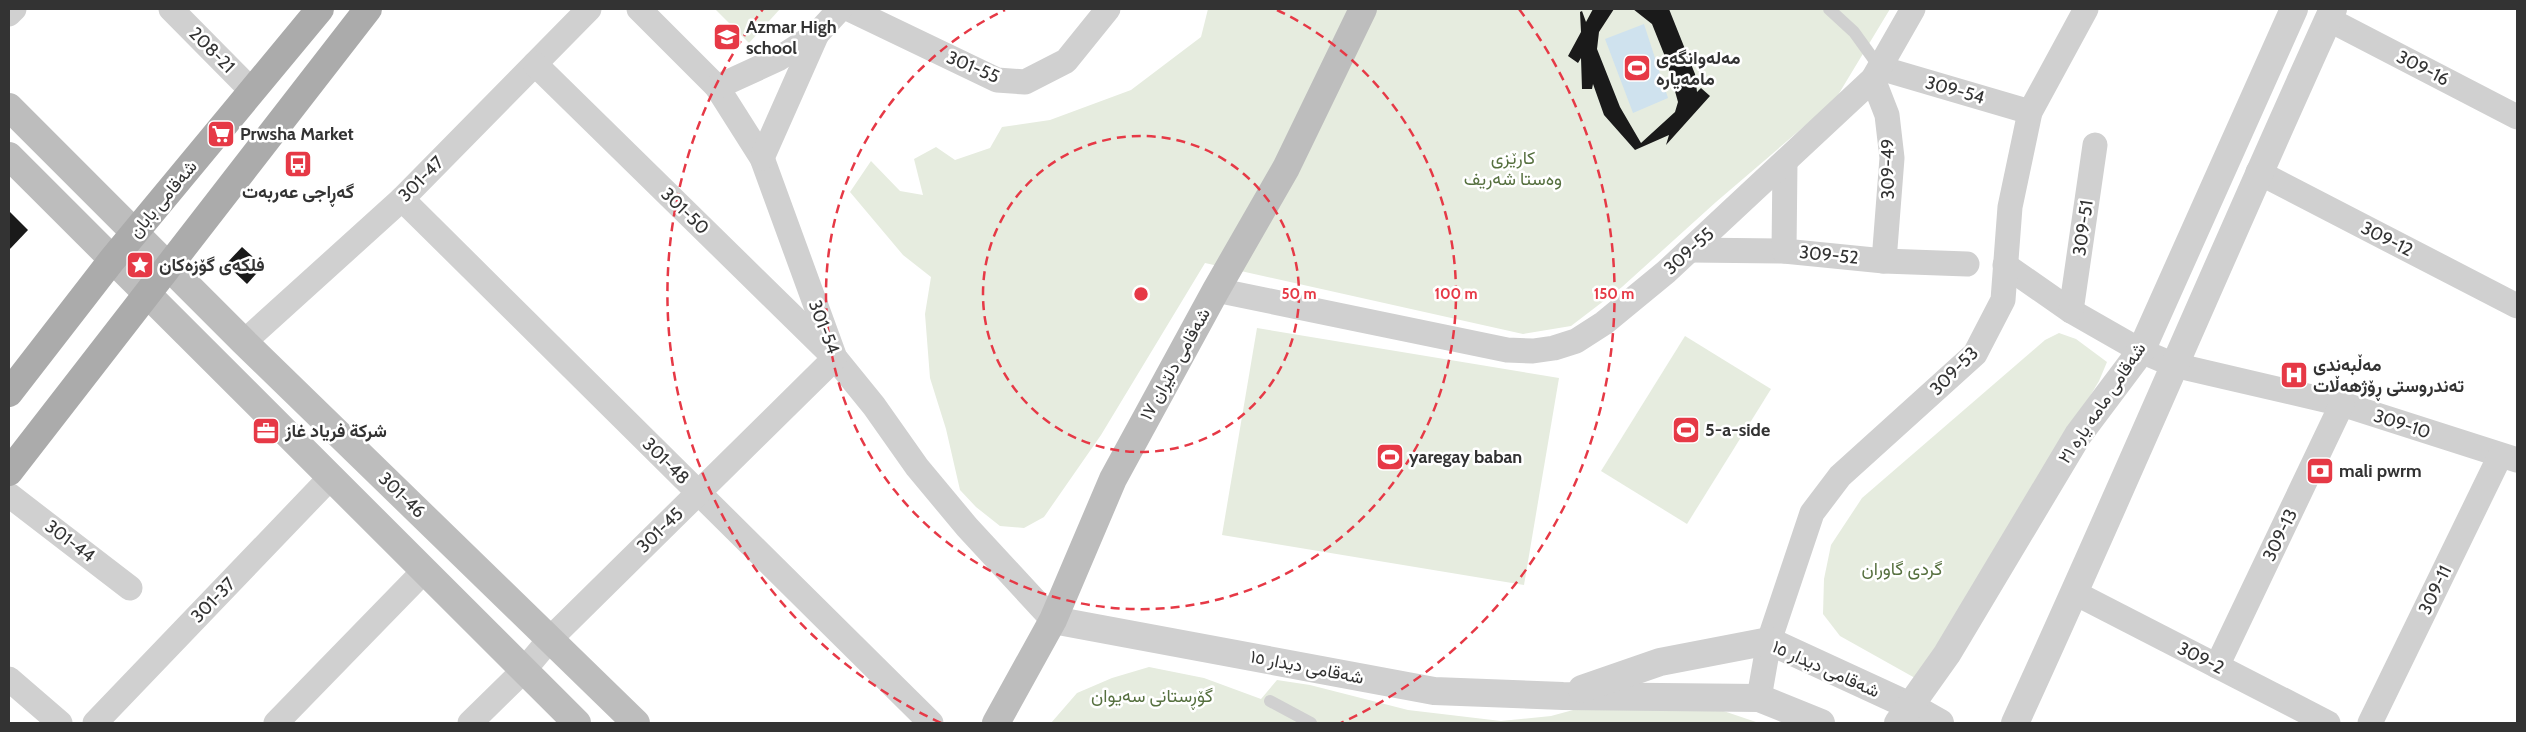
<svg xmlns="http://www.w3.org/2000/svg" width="2526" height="732" viewBox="0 0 2526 732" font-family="Cabin,Vazirmatn,sans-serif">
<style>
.green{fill:#e6ecdf}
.water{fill:#cfe2ee}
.building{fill:#1a1a1a}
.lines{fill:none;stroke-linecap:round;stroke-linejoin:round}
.service{stroke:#d0d0d0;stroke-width:12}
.minor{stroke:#d0d0d0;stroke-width:25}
.tertiary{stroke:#d0d0d0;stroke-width:28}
.secondary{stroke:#bdbdbd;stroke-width:28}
.primary{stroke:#ababab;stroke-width:28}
.ring{fill:none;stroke:#e63946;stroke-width:2.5;stroke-dasharray:9 6}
.labels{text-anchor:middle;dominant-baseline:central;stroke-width:5;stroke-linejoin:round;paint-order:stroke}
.poi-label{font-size:18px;font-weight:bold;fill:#333;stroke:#fff;text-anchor:start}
.street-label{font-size:18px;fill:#333;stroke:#fff}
.park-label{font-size:18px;fill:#56703f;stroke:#fff}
.centre{fill:#e63946;stroke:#fff;stroke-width:2.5}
.ring-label{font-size:15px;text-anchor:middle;font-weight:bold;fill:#e63946;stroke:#fff;stroke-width:5;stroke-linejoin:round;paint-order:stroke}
</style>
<rect width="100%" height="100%" fill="#fff"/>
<g class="green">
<polygon points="715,9 780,9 749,43"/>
<polygon points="1208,9 1890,9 1835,100 1716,202 1622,287 1571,326 1523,334 1205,263 1101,435 1044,517 1024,528 1000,526 976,507 960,490 946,429 930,378 925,314 931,277 903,255 850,192 871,161 900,191 923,195 914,159 936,147 955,160 990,148 1002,127 1050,120 1131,90 1201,37"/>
<polygon points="1257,328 1559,378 1524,585 1222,535"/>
<polygon points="2059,333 2076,339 2107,362 2099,381 1953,629 1915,678 1840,636 1823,614 1824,579 1831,545 1862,498 2045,340"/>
<polygon points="1685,336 1771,389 1687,524 1601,471"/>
<polygon points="1149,667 1204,678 1261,699 1277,680 1310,685 1408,710 1501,721 1551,716 1599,703 1688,699 1759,723 1051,723 1077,693 1112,678"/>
</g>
<polygon class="water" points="1644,24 1668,98 1633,113 1605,39"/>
<g class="building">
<polygon points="1593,9 1614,9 1599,32 1597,49 1620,107 1641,143 1675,112 1678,102 1666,59 1652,24 1633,9 1669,9 1695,74 1697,92 1701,88 1710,96 1666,145 1669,135 1635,150 1604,115 1593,84 1592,89 1582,89 1581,58 1578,63 1568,56 1581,32 1580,12 1582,11 1586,22"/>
<polygon points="9,211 28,230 9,250"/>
<polygon points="242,247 263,266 247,284 226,264"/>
</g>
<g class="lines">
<g class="service">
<polyline points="1829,9 1854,32 1880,68"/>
<polyline points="1270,701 1311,723"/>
</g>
<g class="minor">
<polyline points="171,9 252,91"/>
<polyline points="639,9 717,87 762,158 835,358 874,406 917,467 967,527 1053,620"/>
<polyline points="849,9 997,80 1025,82 1066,61 1108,9"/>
<polyline points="9,14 14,9"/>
<polyline points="2328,19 2517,117"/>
<polyline points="1880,68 2030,112"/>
<polyline points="1873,79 1887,115 1892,158 1884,261"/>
<polyline points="717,87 778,59 817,34 840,9"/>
<polyline points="762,158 817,34"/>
<polyline points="2258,172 2517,306"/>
<polyline points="402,199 931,723"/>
<polyline points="1690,250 1784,251 1884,261 1967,264"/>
<polyline points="1784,251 1785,162"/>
<polyline points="2005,265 2071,311 2141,351 2174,365 2342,404 2517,460"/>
<polyline points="1216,290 1507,350 1533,351 1554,348 1576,341 1604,323 1666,272 1873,79 1913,9"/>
<polyline points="2071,311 2095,145"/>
<polyline points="244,342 402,199 589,9"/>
<polyline points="9,495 130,588"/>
<polyline points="2075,593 2328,723"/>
<polyline points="2217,666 2342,404"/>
<polyline points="9,679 60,723"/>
<polyline points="1759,698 1769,641 1812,513 1840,476 1975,354 2003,300 2010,207 2030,112 2086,9"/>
<polyline points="95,723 330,478"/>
<polyline points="276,723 424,571"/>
<polyline points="470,723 524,670 550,639 835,358 535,64"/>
<polyline points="2370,723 2500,456"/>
</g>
<g class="tertiary">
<polyline points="1053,620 1434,691 1563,696 1759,698 1821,723"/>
<polyline points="1582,689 1660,662 1769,641 1910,706 1940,723"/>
<polyline points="1898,723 1947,654 2078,435 2141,351 2294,9"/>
<path d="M2015,723C2124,486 2225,246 2333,9"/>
</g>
<g class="secondary">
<polyline points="9,107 244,342 636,723"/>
<polyline points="9,156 577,723"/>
<polyline points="996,723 1053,620 1113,479 1216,290 1286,168 1363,9"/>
</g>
<g class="primary">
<polyline points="9,393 112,260 320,9"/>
<polyline points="9,472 368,9"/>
</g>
</g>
<g class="ring">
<circle cx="1141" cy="294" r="158"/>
<path d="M1277 10A315 315 0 1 1 1005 10"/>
<path d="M941 723A473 473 0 0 1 763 9M1519 9A473 473 0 0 1 1341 723"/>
</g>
<defs>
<g id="school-square" transform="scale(1.4375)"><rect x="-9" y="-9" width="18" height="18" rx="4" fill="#e63946" stroke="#fff"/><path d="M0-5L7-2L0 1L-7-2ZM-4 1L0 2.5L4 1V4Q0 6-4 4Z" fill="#fff"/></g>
<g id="stadium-square" transform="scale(1.4375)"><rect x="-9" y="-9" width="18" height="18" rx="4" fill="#e63946" stroke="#fff"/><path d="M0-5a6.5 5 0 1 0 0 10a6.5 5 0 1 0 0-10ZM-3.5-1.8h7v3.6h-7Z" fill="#fff"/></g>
<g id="supermarket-square" transform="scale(1.4375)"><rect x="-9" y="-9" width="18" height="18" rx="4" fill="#e63946" stroke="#fff"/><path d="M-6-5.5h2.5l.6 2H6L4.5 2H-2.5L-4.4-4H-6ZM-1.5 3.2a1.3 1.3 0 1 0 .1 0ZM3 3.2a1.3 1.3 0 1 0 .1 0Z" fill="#fff"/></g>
<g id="bus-square" transform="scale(1.4375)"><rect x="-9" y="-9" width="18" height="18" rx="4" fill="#e63946" stroke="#fff"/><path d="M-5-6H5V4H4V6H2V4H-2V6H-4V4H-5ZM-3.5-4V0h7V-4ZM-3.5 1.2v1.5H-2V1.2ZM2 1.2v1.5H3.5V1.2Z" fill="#fff"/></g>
<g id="sight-square" transform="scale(1.4375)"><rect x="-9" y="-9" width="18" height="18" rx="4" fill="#e63946" stroke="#fff"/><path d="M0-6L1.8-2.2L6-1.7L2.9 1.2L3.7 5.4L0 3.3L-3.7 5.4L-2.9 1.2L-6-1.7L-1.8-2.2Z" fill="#fff"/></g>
<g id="hospital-square" transform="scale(1.4375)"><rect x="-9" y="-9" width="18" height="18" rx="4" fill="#e63946" stroke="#fff"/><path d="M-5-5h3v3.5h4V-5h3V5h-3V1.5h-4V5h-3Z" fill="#fff"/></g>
<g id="office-square" transform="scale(1.4375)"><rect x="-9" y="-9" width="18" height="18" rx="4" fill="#e63946" stroke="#fff"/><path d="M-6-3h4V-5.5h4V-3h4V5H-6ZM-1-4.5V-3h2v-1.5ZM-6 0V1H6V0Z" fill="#fff"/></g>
<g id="bank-square" transform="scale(1.4375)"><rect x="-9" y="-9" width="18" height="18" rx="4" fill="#e63946" stroke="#fff"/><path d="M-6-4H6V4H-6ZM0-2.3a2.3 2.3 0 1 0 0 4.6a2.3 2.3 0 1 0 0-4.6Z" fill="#fff"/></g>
</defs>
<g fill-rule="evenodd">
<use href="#school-square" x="727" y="37"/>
<use href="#stadium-square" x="1637" y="68"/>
<use href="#supermarket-square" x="221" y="134"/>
<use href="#bus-square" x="298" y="164"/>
<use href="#sight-square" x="140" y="265"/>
<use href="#hospital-square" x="2294" y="375"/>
<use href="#stadium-square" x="1686" y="430"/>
<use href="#office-square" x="266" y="431"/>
<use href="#stadium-square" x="1390" y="457"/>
<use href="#bank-square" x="2320" y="471"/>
</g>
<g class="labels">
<g class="poi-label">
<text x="746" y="27">Azmar High<tspan x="746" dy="21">school</tspan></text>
<text x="1656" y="58">مەلەوانگەی<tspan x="1656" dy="21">مامەیارە</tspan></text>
<text x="240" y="134">Prwsha Market</text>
<text x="298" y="192" text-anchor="middle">گەڕاجی عەربەت</text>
<text x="159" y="265">فلکەی گۆزەکان</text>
<text x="2313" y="365">مەڵبەندی<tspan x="2313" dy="21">تەندروستی ڕۆژهەڵات</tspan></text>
<text x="1705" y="430">5-a-side</text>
<text x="285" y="431">شرکة فرياد غاز</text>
<text x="1409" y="457">yaregay baban</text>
<text x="2339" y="471">mali pwrm</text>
</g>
<g class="street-label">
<text transform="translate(212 50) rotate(45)">208-21</text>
<text transform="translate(973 67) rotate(23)">301-55</text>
<text transform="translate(2423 68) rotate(27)">309-16</text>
<text transform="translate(1955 90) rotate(16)">309-54</text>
<text transform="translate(1888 169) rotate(-90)">309-49</text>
<text transform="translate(421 179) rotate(-45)">301-47</text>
<text transform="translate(163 199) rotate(-50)">شەقامی بابان</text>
<text transform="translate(685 211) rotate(44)">301-50</text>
<text transform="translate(2083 228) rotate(-82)">309-51</text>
<text transform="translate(2387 239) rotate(27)">309-12</text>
<text transform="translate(1689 251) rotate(-42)">309-55</text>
<text transform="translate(1829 255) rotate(6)">309-52</text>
<text transform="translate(824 327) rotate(69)">301-54</text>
<text transform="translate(1175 364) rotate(-61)">شەقامی دلێران ١٧</text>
<text transform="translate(1954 371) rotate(-45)">309-53</text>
<text transform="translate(2102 403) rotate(-56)">شەقامی مامە یارە ٢١</text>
<text transform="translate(2402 424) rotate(18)">309-10</text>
<text transform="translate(666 461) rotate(45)">301-48</text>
<text transform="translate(402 495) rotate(44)">301-46</text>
<text transform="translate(660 530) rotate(-44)">301-45</text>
<text transform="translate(2280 535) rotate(-64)">309-13</text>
<text transform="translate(70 541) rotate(37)">301-44</text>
<text transform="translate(2435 590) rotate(-64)">309-11</text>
<text transform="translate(213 600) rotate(-46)">301-37</text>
<text transform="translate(2201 658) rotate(27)">309-2</text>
<text transform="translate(1307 667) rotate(11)">شەقامی دیدار ١٥</text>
<text transform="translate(1826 669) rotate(24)">شەقامی دیدار ١٥</text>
</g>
<g class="park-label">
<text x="1513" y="158">کارێزی<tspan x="1513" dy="21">وەستا شەریف</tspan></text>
<text x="1902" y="569">گردی گاوران</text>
<text x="1152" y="696">گۆڕستانی سەیوان</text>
</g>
</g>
<circle cx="1141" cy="294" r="8" class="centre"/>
<g class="ring-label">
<text x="1299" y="299">50 m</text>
<text x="1456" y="299">100 m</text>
<text x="1614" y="299">150 m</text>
</g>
<rect width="2526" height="732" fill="none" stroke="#333333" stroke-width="20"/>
</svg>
